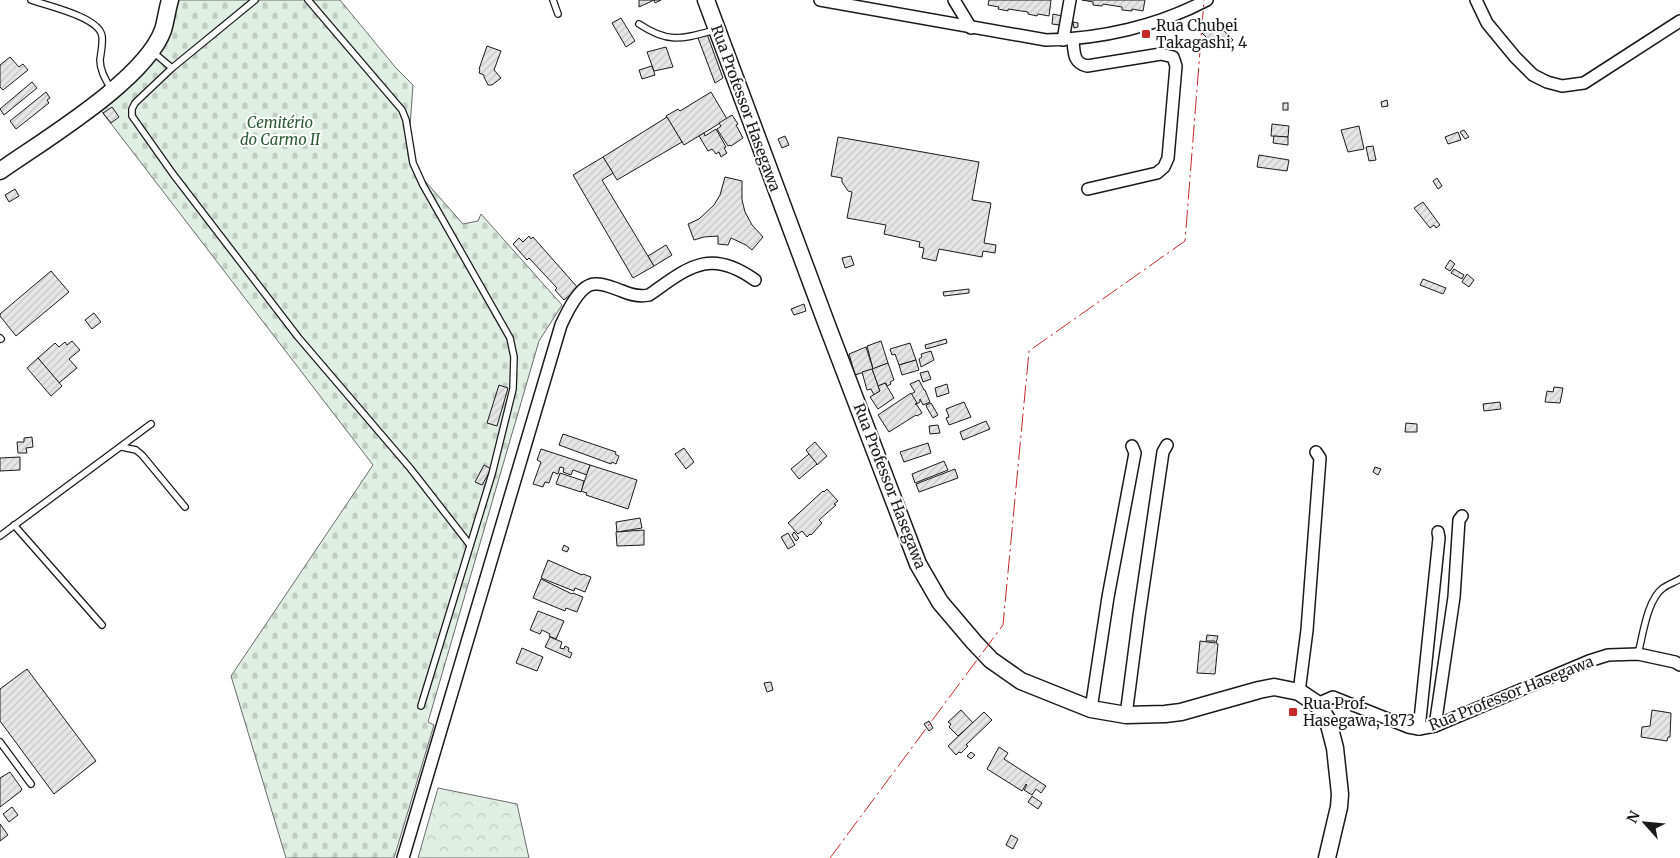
<svg xmlns="http://www.w3.org/2000/svg" width="1680" height="858" viewBox="0 0 1680 858" font-family="Merriweather,serif">
<style>
.forest{fill:url(#forest-crowns);stroke:#6a6a6a}
.cemetery{fill:url(#cemetery-stones);stroke:#6a6a6a}
.building{fill:url(#building-hatch);stroke:#1a1a1a}
.lines{fill:none;stroke-linecap:round;stroke-linejoin:round}
.lane-casing{stroke:#1a1a1a;stroke-width:8}
.street-casing{stroke:#1a1a1a;stroke-width:14}
.secondary-casing{stroke:#1a1a1a;stroke-width:19}
.lane{stroke:#fff;stroke-width:5.5}
.street{stroke:#fff;stroke-width:11}
.secondary{stroke:#fff;stroke-width:16}
.power{stroke:#c62828;stroke-width:1;stroke-dasharray:18 4 2.5 4;stroke-linecap:butt}
.poi-dot{fill:#c62828;stroke:#fff;stroke-width:2}
.labels{text-anchor:middle;dominant-baseline:central;stroke-width:4;stroke-linejoin:round;paint-order:stroke}
.poi-label{font-size:15px;fill:#1a1a1a;stroke:#fff;text-anchor:start}
.street-label{font-size:15px;fill:#1a1a1a;stroke:#fff}
.park-label{font-size:15px;font-style:italic;fill:#2b5a34;stroke:#fff}
</style>
<defs>
<pattern id="forest-crowns" width="20" height="18" patternUnits="userSpaceOnUse" patternTransform="scale(1.25)"><rect width="20" height="18" fill="#e0efe3"/><path d="M2 6a3 3 0 1 1 6 0M12 15a3 3 0 1 1 6 0" fill="none" stroke="#c0ccc2"/></pattern>
<pattern id="cemetery-stones" width="16" height="16" patternUnits="userSpaceOnUse" patternTransform="scale(1.25)"><rect width="16" height="16" fill="#e0efe3"/><path d="M2 7V4a2 2 0 0 1 4 0v3zM10 15v-3a2 2 0 0 1 4 0v3z" fill="#c0ccc2"/></pattern>
<pattern id="building-hatch" width="6" height="6" patternUnits="userSpaceOnUse" patternTransform="scale(1.25)"><rect width="6" height="6" fill="#e6e6e6"/><path d="M-1 1l2-2M0 6l6-6M5 7l2-2" fill="none" stroke="#c5c5c5"/></pattern>
</defs>
<rect width="100%" height="100%" fill="#fff"/>
<polygon class="forest" points="438,788 517,804 529,858 418,858"/>
<polygon class="cemetery" points="174,0 340,0 396,68 413,85 408,155 410,164 463,224 478,221 481,214 562,305 539,341 428,722 434,725 394,858 286,858 231,676 373,465 99,108 122,88"/>
<g class="building">
<polygon points="639,0 661,0 655,3 654,0 639,7"/>
<polygon points="989,0 1051,0 1049,16 1038,14 1037,16 1028,14 1028,12 1008,9 1008,11 998,9 999,7 988,5"/>
<polygon points="1082,0 1145,0 1143,11 1132,9 1132,11 1122,10 1122,7 1103,4 1102,6 1093,5 1093,2"/>
<polygon points="1053,14 1062,16 1060,25 1052,24"/>
<polygon points="621,18 635,41 626,47 612,23"/>
<polygon points="1213,20 1233,40 1222,50 1212,43 1201,32"/>
<polygon points="1073,22 1078,23 1078,27 1074,28"/>
<polygon points="707,34 723,78 715,83 698,38"/>
<polygon points="487,46 501,51 494,70 501,78 492,85 488,85 484,77 484,75 479,73 480,70 479,69"/>
<polygon points="666,47 673,67 654,71 647,52"/>
<polygon points="10,57 19,67 23,64 28,70 3,90 0,87 0,65"/>
<polygon points="652,66 655,75 642,79 639,70"/>
<polygon points="32,82 37,88 4,115 0,109"/>
<polygon points="46,92 50,98 47,100 49,103 16,129 10,121"/>
<polygon points="711,92 727,119 684,145 666,116 678,109 680,111"/>
<polygon points="1387,100 1388,106 1382,107 1381,102"/>
<rect x="1283" y="103" width="5" height="7"/>
<polygon points="112,107 119,117 111,123 103,113"/>
<polygon points="732,115 738,124 736,125 743,138 731,146 730,145 728,146 717,129 721,126 719,123"/>
<polygon points="667,117 682,142 617,180 603,157"/>
<polygon points="1272,124 1289,126 1288,137 1271,136"/>
<polygon points="1359,126 1364,149 1348,152 1341,130"/>
<polygon points="716,129 726,147 724,148 727,153 721,157 719,152 716,154 712,149 708,151 699,136 704,133 705,136"/>
<polygon points="1464,130 1469,137 1465,139 1460,132"/>
<polygon points="1458,132 1461,140 1448,144 1445,137"/>
<polygon points="785,136 789,145 782,148 778,139"/>
<polygon points="1274,136 1288,137 1288,145 1273,143"/>
<polygon points="838,137 979,162 972,200 991,203 984,243 996,245 995,253 983,251 982,257 939,249 936,261 922,258 924,248 919,247 920,242 884,234 886,225 847,218 852,192 848,191 842,182 842,178 831,176"/>
<polygon points="1373,146 1376,160 1369,161 1366,147"/>
<polygon points="1259,155 1289,160 1287,171 1257,167"/>
<polygon points="603,157 613,173 602,180 654,266 633,278 573,175"/>
<polygon points="725,177 742,181 742,200 745,212 752,225 763,237 752,250 746,245 731,238 728,245 718,244 718,236 704,237 694,240 688,224 699,219 714,205 720,195"/>
<polygon points="1437,178 1442,186 1438,189 1433,181"/>
<polygon points="15,189 19,196 9,202 5,195"/>
<polygon points="1423,202 1440,225 1436,228 1434,225 1430,228 1414,208"/>
<polygon points="529,236 531,239 533,237 578,288 564,300 555,290 557,288 529,258 527,260 513,244 519,238 523,242"/>
<polygon points="666,245 672,255 654,266 648,256"/>
<polygon points="851,256 854,265 845,268 842,258"/>
<polygon points="1450,260 1455,264 1450,271 1445,268"/>
<polygon points="1454,269 1464,275 1462,279 1451,273"/>
<polygon points="51,271 69,292 16,336 0,316 0,314"/>
<polygon points="1467,274 1474,280 1469,287 1462,282"/>
<polygon points="1423,279 1446,288 1443,294 1420,285"/>
<polygon points="969,289 969,293 944,296 943,292"/>
<polygon points="804,304 806,311 794,315 791,309"/>
<polygon points="94,313 101,322 92,329 85,320"/>
<polygon points="946,339 947,343 926,349 925,345"/>
<polygon points="72,341 80,350 69,359 77,368 59,383 38,358 55,343 59,347 65,342 67,345"/>
<polygon points="881,341 888,363 873,369 867,346"/>
<polygon points="910,343 916,360 899,365 895,354 892,355 890,349"/>
<polygon points="866,347 873,369 855,375 849,354"/>
<polygon points="931,351 934,360 921,367 919,359 922,357 921,354"/>
<polygon points="38,358 62,386 51,396 27,368"/>
<polygon points="916,360 919,370 902,375 899,365"/>
<polygon points="888,363 894,380 890,382 891,384 887,386 886,383 878,386 872,369"/>
<polygon points="872,369 880,391 874,395 871,389 867,390 862,372"/>
<polygon points="928,371 931,379 923,382 920,373"/>
<polygon points="919,380 924,390 925,390 930,402 923,405 920,399 920,402 917,404 911,394 915,392 910,384"/>
<polygon points="885,383 894,398 878,409 870,397 880,391 878,386"/>
<polygon points="947,384 949,393 937,397 935,388"/>
<polygon points="499,385 508,388 497,426 487,423"/>
<polygon points="1554,387 1563,388 1560,403 1545,402 1547,391 1553,392"/>
<polygon points="911,393 917,403 915,404 917,405 922,413 917,416 916,415 889,432 878,415"/>
<polygon points="964,402 971,417 949,425 946,418 949,417 946,409"/>
<polygon points="1500,402 1501,409 1484,411 1483,404"/>
<polygon points="931,403 938,415 933,418 927,408 926,405"/>
<polygon points="986,421 990,429 963,440 960,432"/>
<polygon points="1406,423 1417,424 1417,432 1405,432"/>
<polygon points="938,425 940,433 930,434 929,426"/>
<polygon points="563,434 616,452 615,454 619,456 616,464 612,462 611,464 559,445"/>
<polygon points="32,437 33,447 26,448 27,453 18,453 17,442 24,442 24,438"/>
<polygon points="815,442 827,456 817,465 806,450"/>
<polygon points="928,443 931,453 904,462 900,452"/>
<polygon points="684,448 694,462 686,469 675,454"/>
<polygon points="541,449 590,465 587,475 573,470 571,475 563,472 564,468 560,467 558,474 553,472 549,483 545,482 543,487 533,484 541,462 537,460"/>
<polygon points="809,454 817,464 799,479 791,469"/>
<polygon points="20,457 20,470 0,471 0,458"/>
<polygon points="944,461 948,470 915,483 912,474"/>
<polygon points="484,465 491,469 482,485 475,482"/>
<polygon points="590,465 637,480 628,509 586,495 587,493 581,491"/>
<polygon points="1375,467 1381,469 1378,475 1373,472"/>
<polygon points="955,469 958,478 919,492 916,484"/>
<polygon points="560,473 584,481 581,492 556,484"/>
<polygon points="827,489 838,501 834,504 836,505 819,520 822,523 811,535 810,534 807,537 802,531 798,534 788,523 823,491 824,492"/>
<polygon points="640,518 642,528 617,532 616,522"/>
<polygon points="644,530 644,545 617,546 616,532"/>
<polygon points="794,532 799,538 796,541 792,535"/>
<polygon points="788,533 795,545 788,549 781,537"/>
<polygon points="564,545 569,548 567,552 562,550"/>
<polygon points="548,560 582,575 583,574 591,577 585,592 575,588 574,591 541,578"/>
<polygon points="541,579 572,594 573,593 583,597 577,612 566,608 565,611 533,598"/>
<polygon points="538,611 564,621 556,639 549,636 550,634 542,630 540,634 530,630"/>
<polygon points="1207,635 1218,636 1216,643 1218,644 1215,674 1197,673 1200,641 1215,643 1215,641 1206,641"/>
<polygon points="550,637 562,642 560,648 564,649 565,646 569,648 568,651 572,653 570,658 545,647"/>
<polygon points="522,648 543,657 537,671 516,663"/>
<polygon points="27,669 96,761 54,794 0,721 0,689"/>
<polygon points="771,682 773,690 767,692 764,683"/>
<polygon points="961,710 973,723 958,736 949,727 951,724 948,722"/>
<polygon points="1652,710 1671,713 1670,737 1668,737 1667,741 1641,737 1642,727 1650,726"/>
<polygon points="984,712 992,720 966,745 968,746 961,753 959,752 956,755 948,746"/>
<polygon points="929,721 933,728 929,731 924,724"/>
<polygon points="999,747 1008,753 1004,759 1046,786 1041,793 1036,789 1032,795 1024,790 1027,785 1026,784 1022,791 987,769"/>
<polygon points="971,752 975,755 971,759 967,756"/>
<polygon points="10,772 22,789 21,791 0,807 0,778"/>
<polygon points="1032,796 1042,803 1038,809 1028,802"/>
<polygon points="12,807 18,815 9,822 3,814"/>
<polygon points="0,824 8,835 0,841"/>
<polygon points="1011,835 1018,839 1013,849 1006,845"/>
</g>
<g class="lines">
<g class="lane-casing">
<g id="lane">
<path d="M31,0C48,6 99,17 102,36C103,44 101,52 100,60C100,71 106,80 111,89"/>
<polyline points="308,0 402,110 406,120 413,163 423,185 510,338 514,357 513,389 492,474 421,706"/>
<polyline points="553,0 558,14"/>
<path d="M639,24C669,44 682,39 715,30"/>
<polyline points="153,52 172,68 255,0"/>
<polyline points="172,68 135,103 132,109 132,116 173,174 298,337 410,468 470,545"/>
<polyline points="0,338 1,339"/>
<polyline points="122,447 136,450 142,455 185,507"/>
<polyline points="14,525 102,625"/>
<polyline points="0,536 151,424"/>
<path d="M1638,654C1643,635 1647,600 1663,588C1667,585 1675,582 1680,579"/>
<polyline points="0,742 31,784"/>
</g>
</g>
<g class="street-casing">
<g id="street">
<path d="M820,0L1046,40C1101,39 1158,26 1207,0"/>
<polyline points="954,0 971,28"/>
<polyline points="1476,0 1487,23 1515,57 1533,75 1547,82 1562,86 1584,83 1680,21"/>
<path d="M1073,39C1074,52 1073,63 1087,66L1161,54L1173,57L1176,66L1168,158L1164,167L1157,173L1088,189"/>
<polyline points="1063,40 1070,0"/>
<polyline points="1299,692 1307,630 1320,458 1316,452"/>
<polyline points="1317,704 1333,697 1408,727 1419,729 1435,726 1589,661 1608,655 1638,654 1675,662 1680,665"/>
<polyline points="1091,709 1108,597 1135,453 1132,446"/>
<polyline points="1126,715 1139,616 1163,452 1167,445"/>
<polyline points="1435,726 1454,597 1459,520 1462,516"/>
<polyline points="1419,729 1439,538 1438,532"/>
<path d="M403,858L561,325C567,312 580,284 595,284C604,283 613,288 622,291C631,295 639,297 649,295C688,268 709,247 755,280"/>
</g>
</g>
<g class="secondary-casing">
<g id="secondary">
<polyline points="706,0 827,325 918,564 940,602 974,642 991,660 1021,681 1091,709 1126,715 1165,714 1181,712 1259,690 1274,687 1299,692 1317,704 1328,721 1335,748 1340,794 1339,807 1327,858"/>
<path d="M0,171C44,140 145,80 163,30C166,20 167,10 170,0"/>
</g>
</g>
<use href="#lane" class="lane"/>
<use href="#street" class="street"/>
<use href="#secondary" class="secondary"/>
<polyline class="power" points="830,858 1003,625 1029,351 1185,241 1204,0"/>
</g>
<g class="poi-dot">
<rect x="1141" y="29" width="10" height="10" rx="2.5"/>
<rect x="1288" y="707" width="10" height="10" rx="2.5"/>
</g>
<g class="labels">
<g class="poi-label">
<text x="1156" y="25">Rua Chubei<tspan x="1156" dy="17">Takagashi, 4</tspan></text>
<text x="1303" y="703">Rua Prof.<tspan x="1303" dy="17">Hasegawa, 1873</tspan></text>
</g>
<g class="street-label">
<text transform="translate(746 108) rotate(70)">Rua Professor Hasegawa</text>
<text transform="translate(890 486) rotate(69)">Rua Professor Hasegawa</text>
<text transform="translate(1511 693) rotate(-22)">Rua Professor Hasegawa</text>
</g>
<g class="park-label">
<text x="280" y="122">Cemitério<tspan x="280" dy="17">do Carmo II</tspan></text>
</g>
</g>
<g transform="translate(1645 823) rotate(297)" stroke="#ffffff" stroke-width="4" paint-order="stroke">
<path d="M0-4L9 19L0 12L-9 19Z" fill="#1a1a1a"/>
<text y="-8" font-size="14" font-weight="bold" text-anchor="middle" fill="#1a1a1a">N</text>
</g>
</svg>
